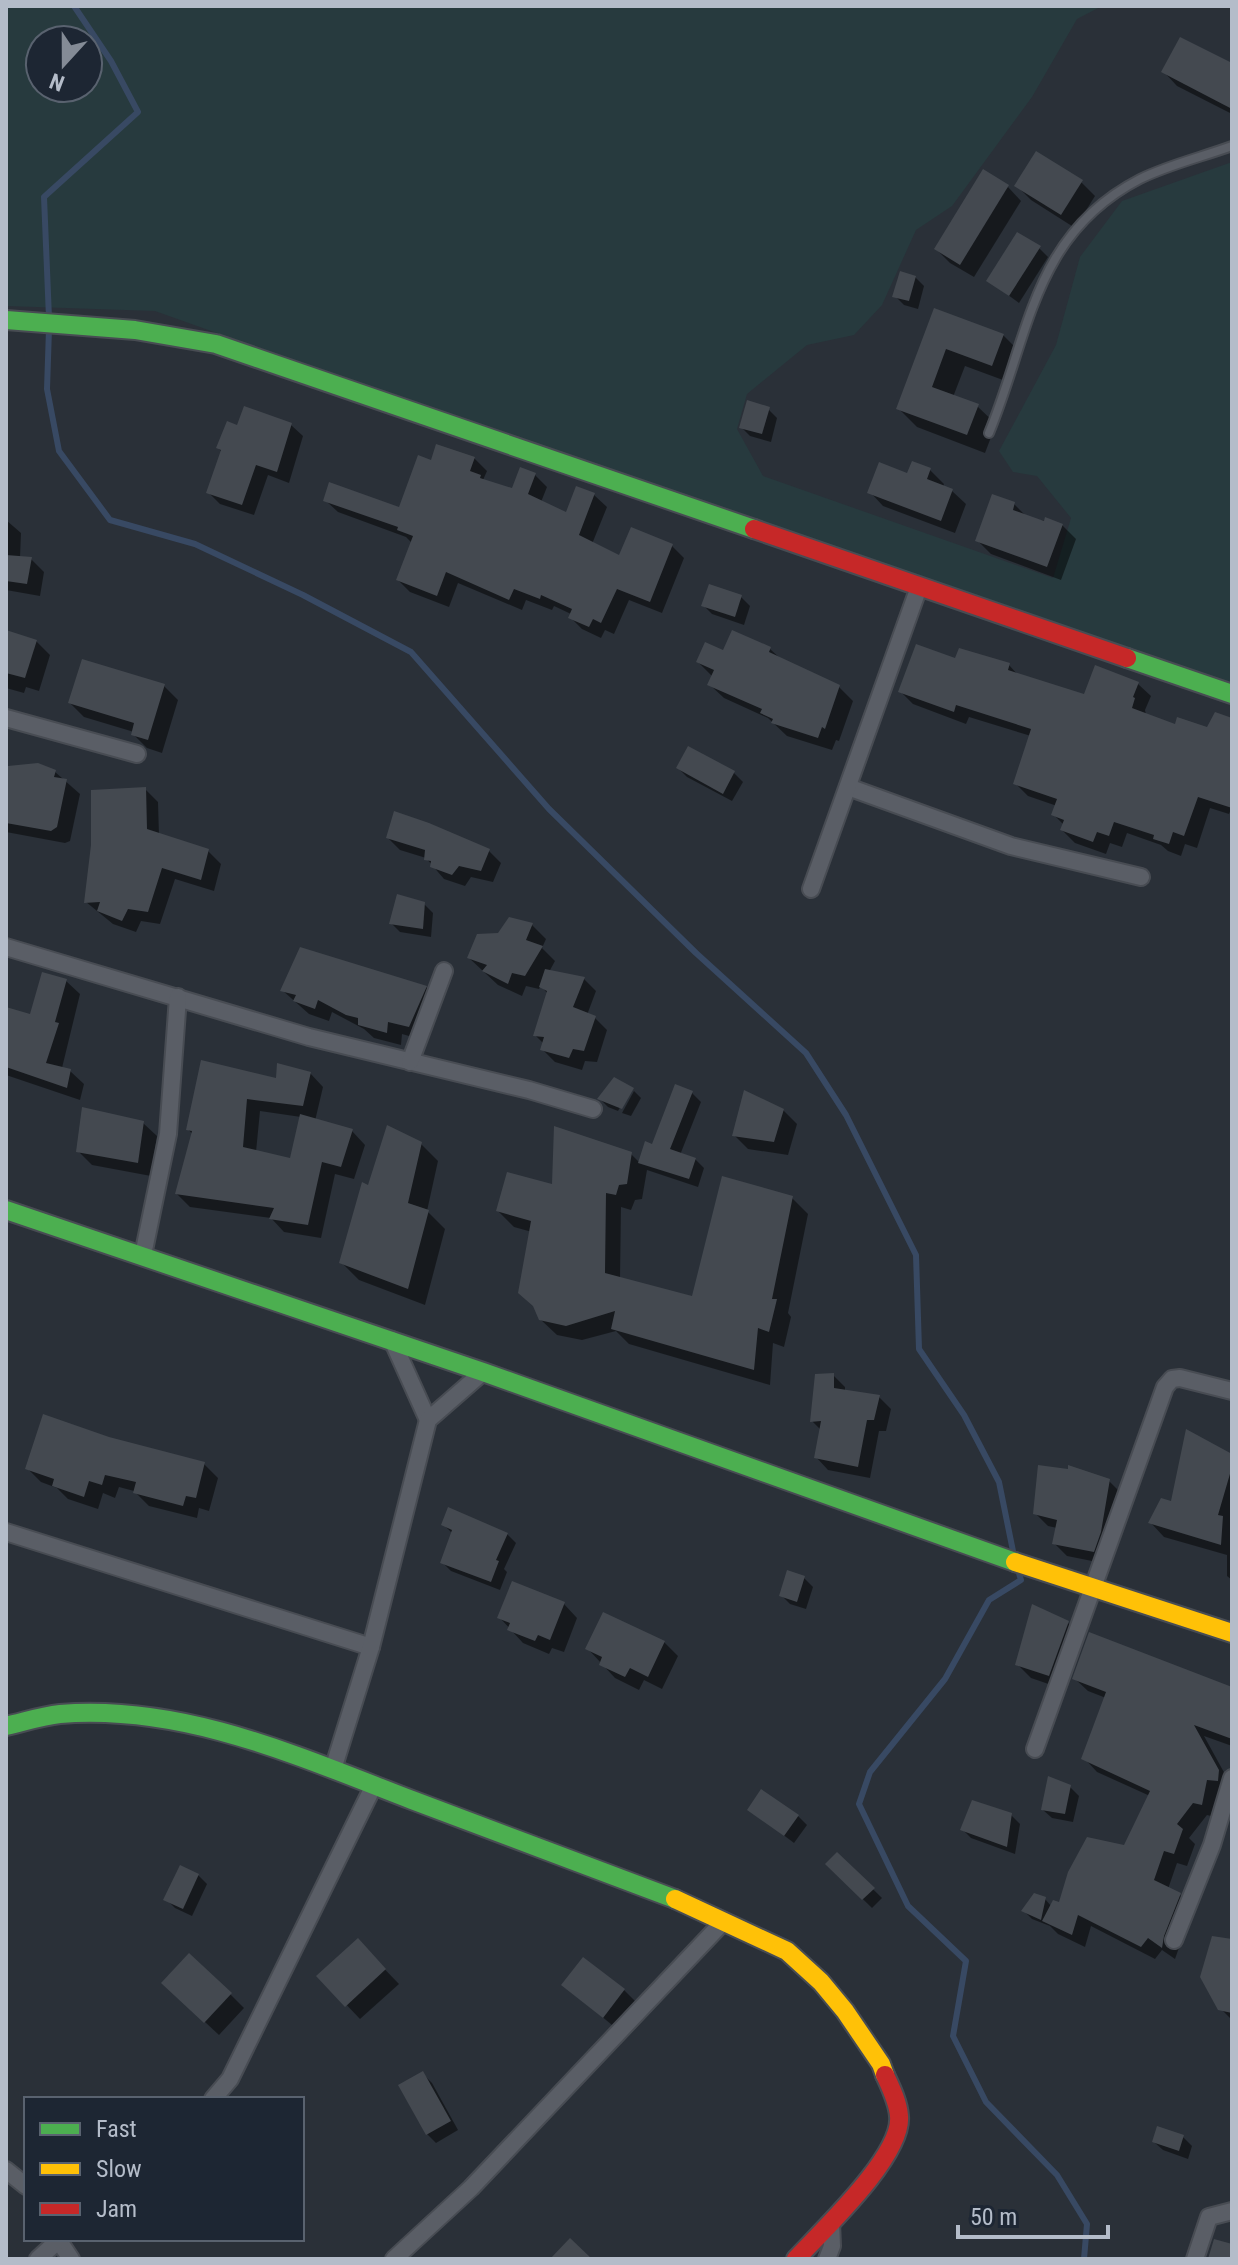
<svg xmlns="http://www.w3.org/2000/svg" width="1238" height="2265" viewBox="0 0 1238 2265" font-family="'Roboto Condensed',sans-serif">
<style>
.green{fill:#273a3e;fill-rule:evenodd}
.shadow{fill:#0007;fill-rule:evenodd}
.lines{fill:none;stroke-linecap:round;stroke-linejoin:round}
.stream{stroke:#384963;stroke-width:6}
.building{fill:#444950}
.lane-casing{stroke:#484c53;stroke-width:12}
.street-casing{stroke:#484c53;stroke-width:20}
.fast-casing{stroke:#484c53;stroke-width:22}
.slow-casing{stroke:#484c53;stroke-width:22}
.jam-casing{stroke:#484c53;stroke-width:22}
.lane{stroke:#5a5e66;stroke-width:8}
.street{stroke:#5a5e66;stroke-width:16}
.fast{stroke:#4caf50;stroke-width:18}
.slow{stroke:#ffc107;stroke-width:18}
.jam{stroke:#c62828;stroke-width:18}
</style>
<rect width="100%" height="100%" fill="#2a3038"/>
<path class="green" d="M6,6H1102L1077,19L1032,97L952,206L916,230L882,305L854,335L807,345L747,394L737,429L763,476L1053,578L1071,518L1037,476L1013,472L999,451L1056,345L1080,257L1122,201L1232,162V687L638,483L155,311L6,306ZM40,40H88V88H40Z"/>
<g class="shadow">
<polygon points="1232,66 1232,114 1177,86 1164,72"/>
<polygon points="1081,182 1095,196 1075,228 1031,200 1017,186"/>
<polygon points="1008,187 1021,201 974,277 950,263 936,249"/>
<polygon points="1039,248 1048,257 1019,303 989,281"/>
<polygon points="915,277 924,286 918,309 904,305 895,296"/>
<polygon points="935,310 1003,335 1022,354 1011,383 965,366 953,397 977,406 996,424 985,453 917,427 899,409"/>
<polygon points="768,409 777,418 771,442 750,436 741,427"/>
<polygon points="291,425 303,436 289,483 268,475 254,515 220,504 208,492 222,452 218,448 239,428"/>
<polygon points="474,458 487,471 483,480 513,490 535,475 547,487 541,502 567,515 577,488 594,495 607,507 592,544 620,558 672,546 684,558 662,613 629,600 614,634 605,630 601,638 582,629 570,617 571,614 554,606 552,610 526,600 522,610 458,583 449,607 410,592 398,580 412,543 406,537 338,512 325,500 400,509 432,462"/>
<polygon points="930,470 944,484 943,487 952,491 966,504 955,533 883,506 870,492"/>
<polygon points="1014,504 1027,517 1062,525 1076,539 1061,580 991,554 977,540"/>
<polygon points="6,520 21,533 20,558 31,559 44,572 40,596 6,590"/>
<polygon points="741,597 750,606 744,625 712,614 704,606"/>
<polygon points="6,632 36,641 50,655 39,691 26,687 24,693 6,688"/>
<polygon points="770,649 782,660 839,687 853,701 839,741 836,740 832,750 787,736 768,718 724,698 710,685 712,676 698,662 724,652"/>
<polygon points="957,661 1009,665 1019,676 1085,696 1138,684 1151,696 1145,710 1146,715 1176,726 1208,730 1232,726 1232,807 1229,814 1210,808 1197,848 1185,844 1181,856 1168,851 1161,845 1127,833 1122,847 1110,843 1106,854 1075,843 1062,830 1064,825 1053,814 1057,806 1028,796 1015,783 1031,736 969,717 966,724 913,704 900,691"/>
<polygon points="164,686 178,700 162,753 147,748 133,734 134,732 84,717 70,703"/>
<polygon points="678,768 734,773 743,782 732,801 687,777"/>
<polygon points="54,771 80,794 70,841 65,843 6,832 6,773"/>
<polygon points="145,789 158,802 159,835 208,851 221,864 214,891 175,879 160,924 141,921 136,932 113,924 86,902"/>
<polygon points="388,838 489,851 501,863 493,882 471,877 465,886 444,879 426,858 400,850"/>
<polygon points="424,904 433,913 431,937 400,932 391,923"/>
<polygon points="532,925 546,939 542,948 555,961 549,972 584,979 596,991 587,1015 595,1018 607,1030 597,1062 585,1061 582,1070 555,1062 542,1049 544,1044 535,1035 548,994 541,986 539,989 526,986 522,996 498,985 469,958 499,935"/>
<polygon points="66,981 80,994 62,1068 70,1071 84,1084 80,1100 6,1075 6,1009 32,1017"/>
<polygon points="426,987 439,1001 423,1040 402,1034 401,1045 374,1038 364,1029 332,1012 329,1021 309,1014 282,990"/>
<path d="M310,1073L323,1087L315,1121L352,1131L365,1145L354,1179L335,1174L321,1238L284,1232L271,1218L190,1207L177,1194L193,1135L188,1129L278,1081ZM260,1111L301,1117L292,1160L256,1152Z"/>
<polygon points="630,1090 618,1111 608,1107 600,1099"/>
<polygon points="634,1091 641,1098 631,1116 622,1113"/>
<polygon points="692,1093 701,1102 680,1155 695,1159 704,1168 698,1187 647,1170 642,1199 635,1200 631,1210 621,1207 620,1279 693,1298 792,1198 808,1214 788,1313 791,1317 784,1347 773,1343 770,1385 629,1344 616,1331 582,1340 557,1335 540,1319 532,1232 514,1227 498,1211 631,1154 640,1163"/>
<polygon points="783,1110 797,1124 788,1155 748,1149 734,1135"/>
<polygon points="143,1123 157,1136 151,1176 92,1165 78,1151"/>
<polygon points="421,1144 438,1161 427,1211 445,1229 425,1305 359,1280 341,1262 369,1187"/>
<polygon points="833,1375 845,1387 845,1392 879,1397 891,1409 886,1431 879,1431 870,1478 828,1470 816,1457 821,1430 812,1421"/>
<polygon points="108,1439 204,1464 218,1478 209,1511 199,1508 197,1518 149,1506 134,1491 119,1487 115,1498 103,1493 98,1509 68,1499 57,1488 41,1482 27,1468"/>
<polygon points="1232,1456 1232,1580 1227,1576 1227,1555 1164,1537 1151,1523"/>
<polygon points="1109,1481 1122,1494 1107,1564 1067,1556 1054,1543 1057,1528 1048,1526 1035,1513"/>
<polygon points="443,1524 507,1534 516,1543 504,1569 507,1572 500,1590 451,1571 442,1562 453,1534"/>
<polygon points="804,1578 813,1587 806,1609 790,1604 781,1595"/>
<polygon points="564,1604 577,1618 564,1652 552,1648 549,1654 523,1643 500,1618"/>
<polygon points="1068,1623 1082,1637 1063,1689 1031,1678 1017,1664"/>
<polygon points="664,1642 678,1656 662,1689 644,1680 639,1690 615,1678 588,1649"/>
<polygon points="1074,1678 1232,1689 1232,1746 1204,1736 1231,1785 1215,1817 1207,1815 1189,1838 1195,1844 1187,1866 1177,1863 1168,1889 1180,1895 1193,1908 1175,1959 1162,1950 1155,1959 1091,1926 1085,1947 1058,1934 1050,1926 1032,1919 1024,1911 1045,1899 1052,1907 1060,1905 1125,1847 1150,1796 1097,1772 1084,1758 1106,1698 1088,1691"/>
<polygon points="1070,1787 1079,1796 1073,1822 1052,1818 1043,1810"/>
<polygon points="749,1809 798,1816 807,1825 794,1843"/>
<polygon points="1011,1815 1020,1824 1015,1854 971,1838 962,1829"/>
<polygon points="837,1854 882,1898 872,1908 827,1864"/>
<polygon points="198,1875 207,1884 192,1916 175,1908 166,1899"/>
<polygon points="1232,1941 1232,2020 1220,2008"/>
<polygon points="371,1955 399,1984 360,2019 319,1976"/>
<polygon points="564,1985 624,1990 638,2004 618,2030"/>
<polygon points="230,1994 244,2008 219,2035 178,1997"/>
<polygon points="423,2074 432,2083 458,2130 436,2143 427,2134"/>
<polygon points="1183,2137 1192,2146 1188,2159 1163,2150 1154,2142"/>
</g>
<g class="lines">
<g class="stream">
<polyline points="49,318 44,197 138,112 111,61 74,6"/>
<polyline points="49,329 47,389 59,451 110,520 195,544 303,595 411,652 549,809 696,953 806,1053 846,1115 916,1255 919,1349 964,1415 999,1482 1014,1556"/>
<polyline points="1018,1570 1021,1580 989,1600 945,1679 870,1772 859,1804 908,1906 966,1961 953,2036 986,2102 1057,2175 1087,2224 1084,2259"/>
</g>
</g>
<g class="building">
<polygon points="1180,37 1232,63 1232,109 1161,72"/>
<polygon points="1036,151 1083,180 1061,215 1014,186"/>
<polygon points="983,169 1009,185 960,265 934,249"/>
<polygon points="1017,232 1041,246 1009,296 986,281"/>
<polygon points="900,271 916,276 909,301 892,297"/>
<polygon points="934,308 1004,334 992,366 946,349 932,387 979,404 967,435 896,409"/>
<polygon points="747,400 770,407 762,434 739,428"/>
<polygon points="244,406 292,423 277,472 256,465 242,505 206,493 221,450 216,448 227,421 237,425"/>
<polygon points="436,444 475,457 470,471 481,475 480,478 512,488 520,467 536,473 528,494 566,512 576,486 595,493 579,535 619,555 631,527 673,544 650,602 617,589 601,623 593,619 589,627 568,618 572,609 541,595 540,599 514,589 509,600 446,572 437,596 396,580 413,536 397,530 398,527 323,501 329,482 399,507 418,455 431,460"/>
<polygon points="912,461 931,468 927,479 953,489 941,521 867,493 879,462 907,473"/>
<polygon points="992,494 1015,502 1013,510 1044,521 1045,517 1063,524 1047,567 975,541"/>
<polygon points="6,555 32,557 27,584 6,581"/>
<polygon points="709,584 742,595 735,617 701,606"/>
<polygon points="6,630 37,640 25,678 6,673"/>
<polygon points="732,630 771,647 769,652 840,685 825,729 822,727 818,738 771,723 773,719 760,713 762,709 707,685 714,670 696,662 705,642 723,650"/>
<polygon points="916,644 955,658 959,648 1010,663 1008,670 1084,694 1095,665 1139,682 1133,697 1135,698 1132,708 1175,724 1177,717 1207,727 1215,712 1232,718 1232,808 1198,797 1184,836 1173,832 1169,844 1153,839 1154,835 1114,822 1109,836 1097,832 1093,842 1060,830 1064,820 1051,815 1057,799 1013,784 1031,729 956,705 954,712 898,692"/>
<polygon points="82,659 165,684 148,740 131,735 134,723 68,703"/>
<polygon points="688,746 735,771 723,794 676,768"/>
<polygon points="38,763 56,770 54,777 67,779 57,827 51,831 6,823 8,766"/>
<polygon points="146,787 147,829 209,849 201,880 162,868 148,912 128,909 122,921 97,911 100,902 84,903 91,845 91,790"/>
<polygon points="394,811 429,823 490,849 481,871 459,866 452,875 430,867 431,861 424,860 425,850 386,838"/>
<polygon points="397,894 425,902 423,929 389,924"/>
<polygon points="509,917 533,923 526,940 543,946 525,976 512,973 508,984 482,971 487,965 467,958 477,934 498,933"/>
<polygon points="300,947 427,986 409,1027 388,1022 387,1033 358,1025 358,1018 346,1015 318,1000 315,1009 293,1001 296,995 280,991"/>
<polygon points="545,969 585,977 573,1007 596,1016 584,1051 573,1049 569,1058 540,1050 544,1037 533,1036 547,991 539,987"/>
<polygon points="42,972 67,979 55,1022 59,1023 46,1063 71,1069 67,1088 6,1067 6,1007 30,1014"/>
<polygon points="201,1060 276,1078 277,1063 311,1072 303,1106 247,1099 243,1147 290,1158 300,1114 353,1129 341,1167 322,1162 308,1225 269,1219 274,1208 175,1194 192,1131 186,1130"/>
<polygon points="614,1077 634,1088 622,1109 597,1099"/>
<polygon points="675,1084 693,1091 670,1149 696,1158 689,1179 638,1163 645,1141 652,1144"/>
<polygon points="744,1090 784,1109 774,1142 732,1136"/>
<polygon points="82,1107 144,1121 138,1163 76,1152"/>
<polygon points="387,1125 422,1142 408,1203 429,1210 408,1289 339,1263 362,1182 368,1185"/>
<polygon points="554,1126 632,1152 627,1184 619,1185 616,1195 606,1193 605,1273 692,1296 722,1176 793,1196 772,1299 777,1299 769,1332 758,1328 754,1370 611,1329 615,1311 566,1326 539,1320 533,1306 518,1293 531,1221 496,1211 507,1172 552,1184"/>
<polygon points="834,1373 834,1388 880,1395 874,1420 867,1420 858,1467 814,1458 821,1421 810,1422 815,1374"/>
<polygon points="43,1414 109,1437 205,1462 196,1498 186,1496 183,1506 133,1493 136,1482 105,1475 102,1485 89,1481 84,1497 52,1486 54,1479 25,1469"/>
<polygon points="1186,1429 1232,1454 1232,1467 1218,1515 1223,1516 1221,1545 1148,1523 1161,1498 1171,1501"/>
<polygon points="1038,1465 1068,1469 1068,1465 1110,1479 1101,1532 1094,1552 1052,1544 1057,1520 1033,1514"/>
<polygon points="448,1507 508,1533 496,1560 499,1561 491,1582 440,1563 452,1530 441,1525"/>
<polygon points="787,1570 805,1576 797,1602 779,1596"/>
<polygon points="512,1581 565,1602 550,1640 538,1635 535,1641 507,1630 510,1623 497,1618"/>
<polygon points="1032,1604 1069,1621 1049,1676 1015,1665"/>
<polygon points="603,1612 665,1641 648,1677 630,1668 625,1677 599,1665 602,1657 585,1649"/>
<polygon points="1089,1632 1232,1687 1232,1739 1194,1725 1219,1770 1218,1781 1207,1780 1202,1805 1193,1803 1177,1824 1183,1829 1174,1854 1164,1851 1154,1880 1181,1893 1164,1936 1162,1948 1148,1938 1141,1947 1078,1915 1072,1935 1042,1921 1053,1900 1059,1902 1068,1872 1087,1837 1124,1845 1150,1791 1081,1759 1106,1692 1072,1679"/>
<polygon points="1048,1776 1071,1785 1065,1814 1041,1810"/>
<polygon points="761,1789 799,1815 784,1836 747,1810"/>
<polygon points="972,1800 1012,1813 1007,1847 960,1830"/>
<polygon points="837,1852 875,1888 862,1900 825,1864"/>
<polygon points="180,1865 199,1874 183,1909 163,1900"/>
<polygon points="1034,1893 1046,1897 1041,1920 1021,1911"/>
<polygon points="1212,1936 1232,1939 1232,2013 1218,2010 1200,1977"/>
<polygon points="358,1938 386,1969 345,2007 316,1976"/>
<polygon points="189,1953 232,1993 204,2023 161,1983"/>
<polygon points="583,1957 625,1989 603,2018 561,1985"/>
<polygon points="423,2071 451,2121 426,2135 398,2085"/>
<polygon points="1157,2126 1184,2135 1179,2151 1152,2142"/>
<polygon points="570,2238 592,2259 550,2259"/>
<polygon points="1214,2239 1232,2244 1232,2259 1208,2259"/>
</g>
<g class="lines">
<g class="lane-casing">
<path id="lane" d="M989,433C1030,334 1033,234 1140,179C1168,165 1202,157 1232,146"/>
</g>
<g class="street-casing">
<g id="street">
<polyline points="6,718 137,754"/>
<polyline points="848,787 1011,846 1141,877"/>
<polyline points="811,889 919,587"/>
<polyline points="6,947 309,1037 529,1090 593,1109"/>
<polyline points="410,1062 444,971"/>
<polyline points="143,1255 168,1134 178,997"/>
<polyline points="392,1340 428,1420"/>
<polyline points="6,1532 371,1647"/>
<polyline points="1035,1749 1165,1387 1172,1379 1180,1378 1232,1391"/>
<polyline points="334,1766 371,1647 428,1420 483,1372"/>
<polyline points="1174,1940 1212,1845 1232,1778"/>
<polyline points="213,2099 230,2079 374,1785"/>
<polyline points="6,2170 26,2186"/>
<polyline points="59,2241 71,2259"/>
<polyline points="38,2259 60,2239"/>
<polyline points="394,2259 471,2188 724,1921"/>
<polyline points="827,2259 832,2246 831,2222"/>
<polyline points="1195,2259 1209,2217 1232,2211"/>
</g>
</g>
<g class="fast-casing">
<g id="fast">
<polyline points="6,320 135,330 216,344 754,529"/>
<polyline points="1127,658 1232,694"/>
<polyline points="6,1210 483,1372 1015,1562"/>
<path d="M6,1726C24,1722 41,1716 60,1714C184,1704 300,1757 412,1800C500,1833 587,1866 675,1899"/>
</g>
</g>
<g class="slow-casing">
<g id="slow">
<polyline points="1015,1562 1232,1633"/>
<polyline points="675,1899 787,1951 821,1982 845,2011 881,2064 885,2075"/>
</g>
</g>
<g class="jam-casing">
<g id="jam">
<polyline points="754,529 1127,658"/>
<path d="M796,2259C823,2230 903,2155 899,2116C898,2102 891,2088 885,2075"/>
</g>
</g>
<use href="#lane" class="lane"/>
<use href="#street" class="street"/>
<use href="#fast" class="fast"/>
<use href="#slow" class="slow"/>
<use href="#jam" class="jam"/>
</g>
<rect width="1238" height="2265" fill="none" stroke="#b4bcc9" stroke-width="16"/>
<rect x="24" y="2097" width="280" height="144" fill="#1d2633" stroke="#59626f" stroke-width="2"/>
<rect x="40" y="2123" width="40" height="12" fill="#4caf50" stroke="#59626f" stroke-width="2"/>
<text x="96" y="2137" font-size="24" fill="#b4bcc9">Fast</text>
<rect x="40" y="2163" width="40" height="12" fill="#ffc107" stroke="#59626f" stroke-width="2"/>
<text x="96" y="2177" font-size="24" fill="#b4bcc9">Slow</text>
<rect x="40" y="2203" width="40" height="12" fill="#c62828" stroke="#59626f" stroke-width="2"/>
<text x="96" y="2217" font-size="24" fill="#b4bcc9">Jam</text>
<g transform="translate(64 64) rotate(201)"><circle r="38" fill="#1d2633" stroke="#59626f" stroke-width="2"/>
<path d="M0-6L14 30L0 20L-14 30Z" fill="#848b96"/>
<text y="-12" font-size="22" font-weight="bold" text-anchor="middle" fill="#b4bcc9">N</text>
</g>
<path d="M958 2225v12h150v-12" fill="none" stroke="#b4bcc9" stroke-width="4"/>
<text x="970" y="2225" font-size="24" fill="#b4bcc9" stroke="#1d2633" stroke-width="6" paint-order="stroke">50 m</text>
</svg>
